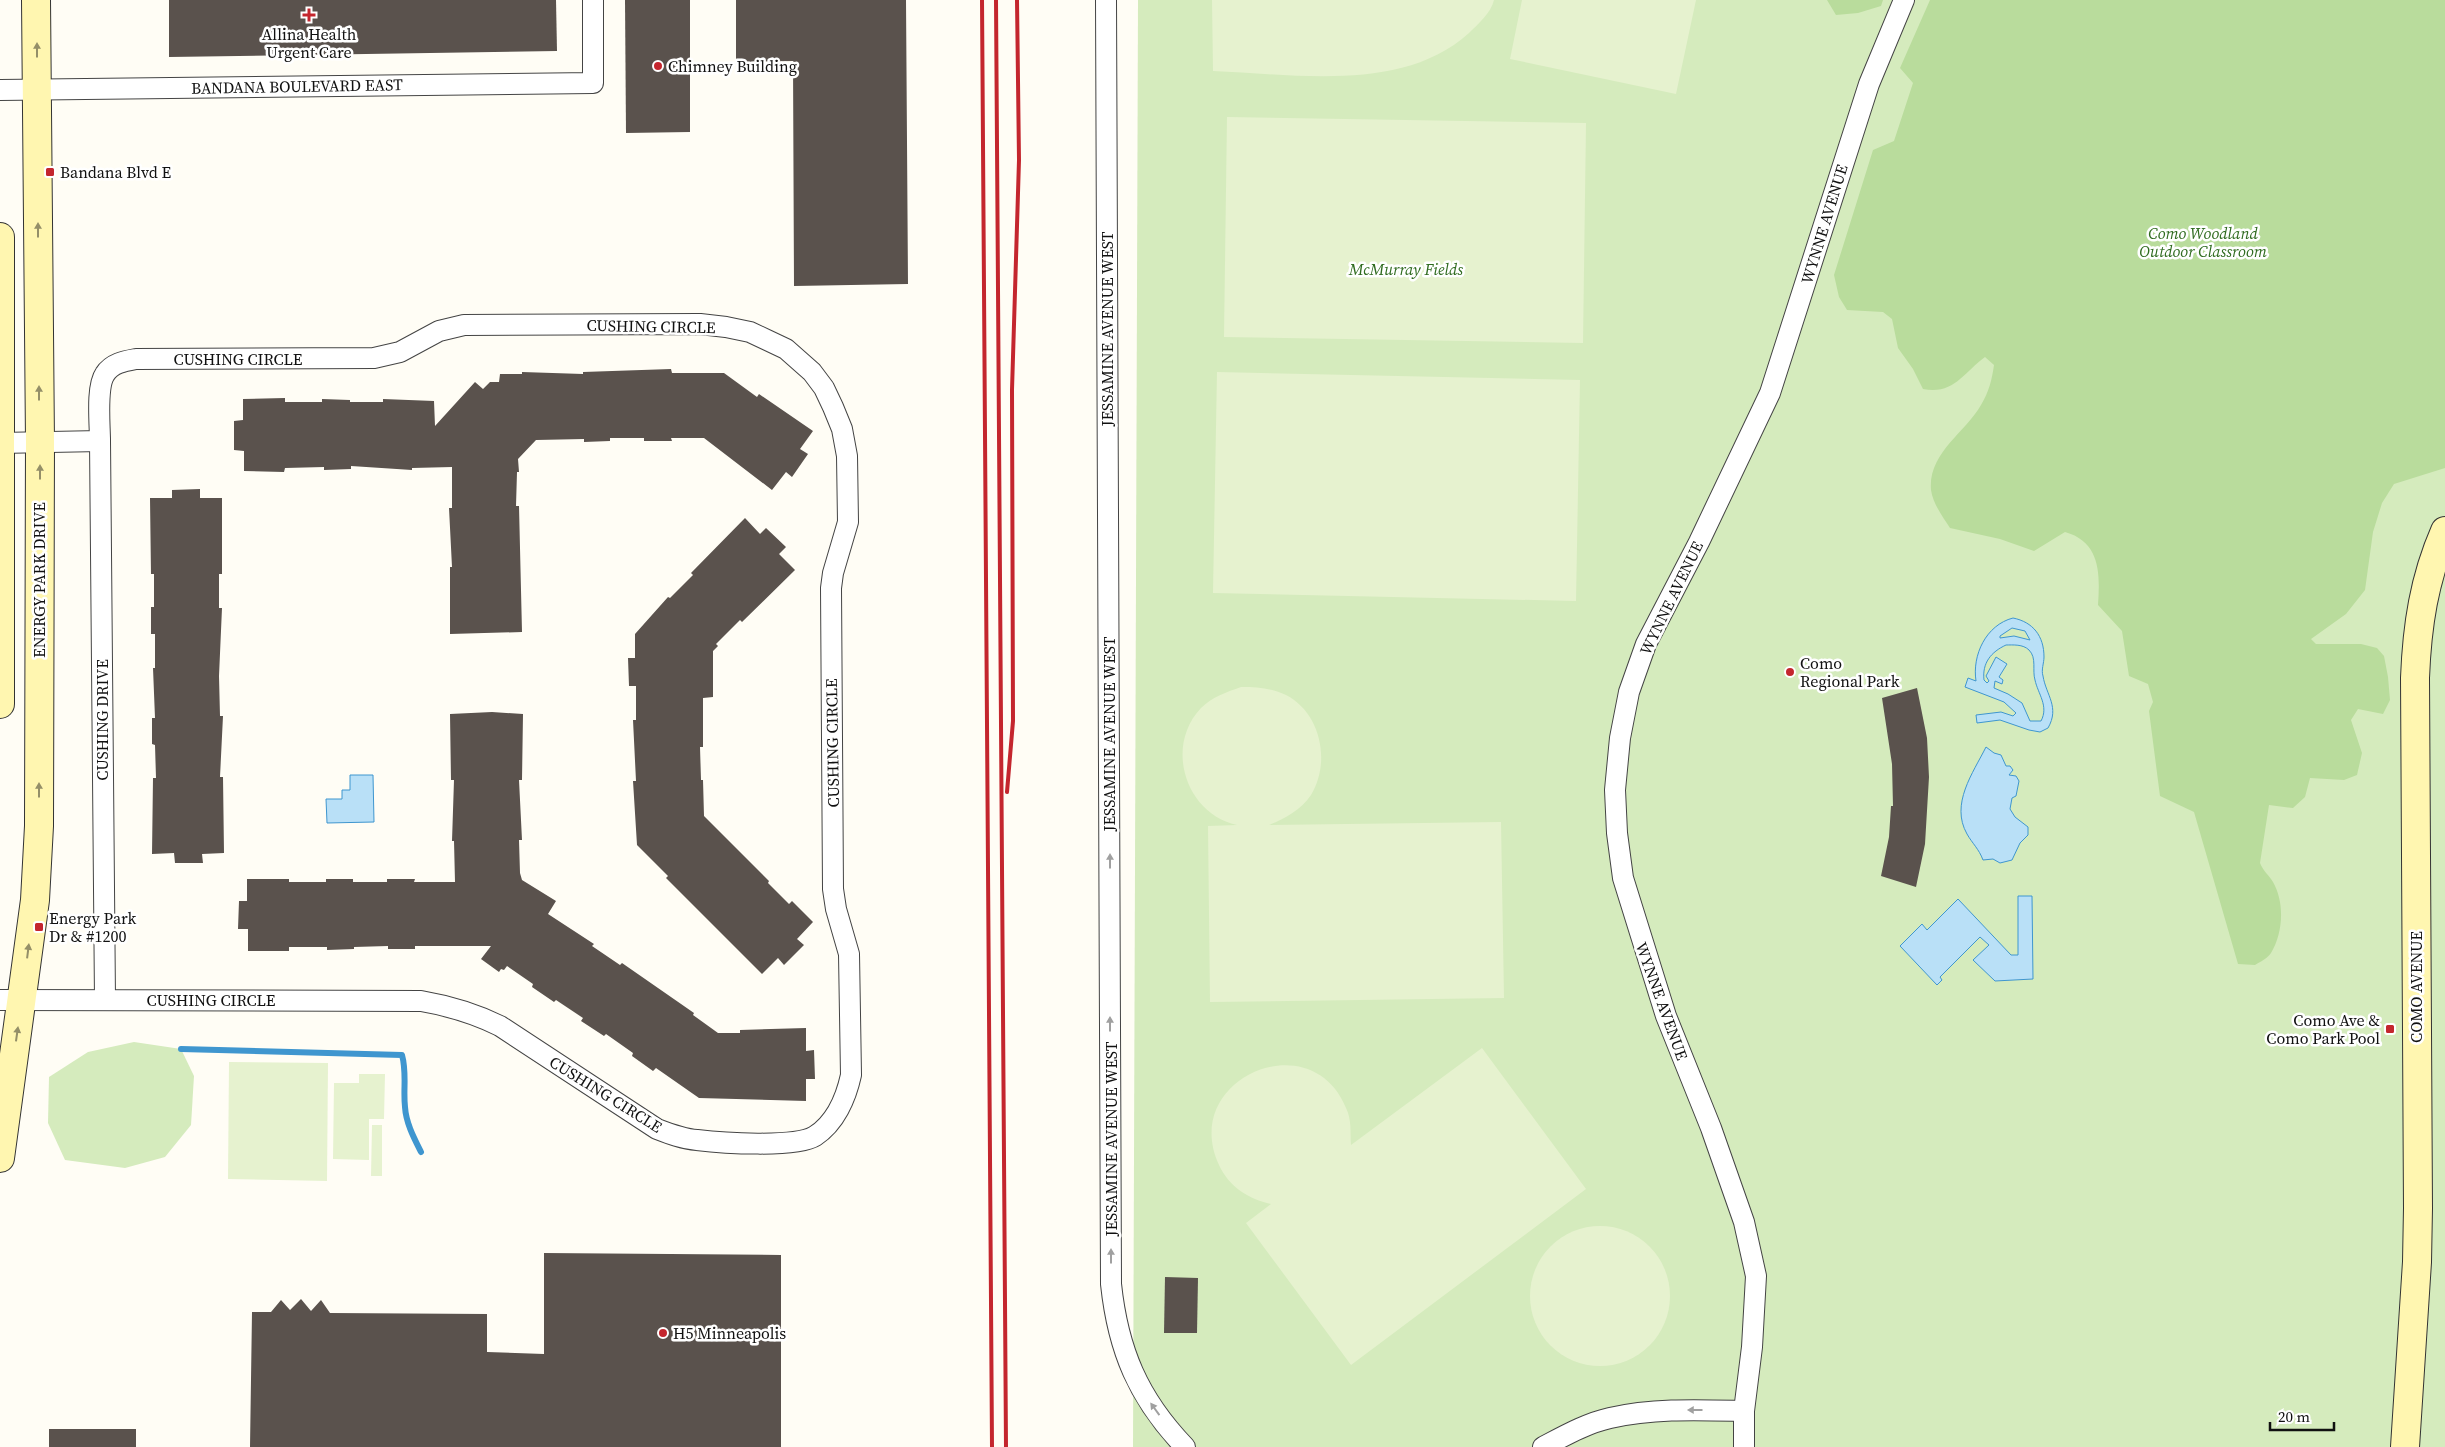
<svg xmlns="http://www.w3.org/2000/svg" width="2445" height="1447" viewBox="0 0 2445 1447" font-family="'Source Serif 4',serif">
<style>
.green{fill:#d5ebbd}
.forest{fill:#b9dc9c}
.pitch{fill:#e6f2cf}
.water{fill:#b9e0f7;stroke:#3f96cf;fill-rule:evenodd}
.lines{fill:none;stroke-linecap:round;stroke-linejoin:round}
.stream{stroke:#3f96cf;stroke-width:6}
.building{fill:#5a524d}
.street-casing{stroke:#444;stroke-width:22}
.secondary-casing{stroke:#333;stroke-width:30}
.street{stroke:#fff;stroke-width:20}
.secondary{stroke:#fff6b0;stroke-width:28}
.rail{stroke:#c4262e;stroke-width:4}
.oneway{fill:#948f68}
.oneway2{fill:#a0a0a0}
.poi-dot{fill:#c4262e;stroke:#fff;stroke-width:2}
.labels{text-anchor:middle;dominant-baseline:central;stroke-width:5;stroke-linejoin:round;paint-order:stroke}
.poi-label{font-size:16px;fill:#111;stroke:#fff;text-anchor:start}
.street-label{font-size:16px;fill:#111;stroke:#fff}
.park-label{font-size:16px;font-style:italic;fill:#2f6b1f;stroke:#fff}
</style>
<rect width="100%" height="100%" fill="#fffdf5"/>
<g class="green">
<polygon points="1138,0 2445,0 2445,1447 1133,1447"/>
<polygon points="134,1042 181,1049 194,1076 191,1125 165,1157 125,1168 65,1160 48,1123 49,1077 88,1052"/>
</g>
<g class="forest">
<polygon points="1827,0 1883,0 1881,6 1858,13 1836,15"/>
<path d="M1930,0H2445V468L2394,484L2382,503L2373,532L2365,590L2346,614L2311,639L2316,644H2361L2377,648L2384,656L2388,677L2390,700L2383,714L2358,709L2351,720L2362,753L2357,775L2344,780L2310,778L2305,797L2293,808L2269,805L2260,863C2263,871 2269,875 2273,882C2285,903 2283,933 2271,953C2268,958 2260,962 2255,965L2238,964L2194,812L2160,796L2149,711L2153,702L2148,684L2129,676L2122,631L2098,605C2100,575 2101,542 2065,532L2034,551L2000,539L1950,528C1943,517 1933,504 1931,490C1928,453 1965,433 1981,405C1989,392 1992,379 1994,365L1985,357C1963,373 1954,395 1923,389L1913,369L1898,348L1892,319L1883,312L1847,310L1839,297L1834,275L1873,150L1894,141L1913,83L1900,68Z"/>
</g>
<g class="pitch">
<path d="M1212,0H1494C1491,13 1478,24 1469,33C1403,93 1296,74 1213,71Z"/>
<polygon points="1522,0 1696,0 1676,94 1510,59"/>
<polygon points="1227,117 1586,123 1583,343 1224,337"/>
<polygon points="1217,372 1580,380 1576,601 1213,593"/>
<path d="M1241,687C1257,687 1271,688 1286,695C1321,713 1331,762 1311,795C1301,810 1284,819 1269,825L1501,822L1504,998L1210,1002L1208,826L1237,825C1186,814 1164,747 1201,708C1212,697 1227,692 1241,687Z"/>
<path d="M1482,1048L1586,1189L1351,1365L1246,1223L1271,1204C1249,1199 1229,1187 1219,1165C1179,1079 1311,1022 1346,1108C1352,1120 1350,1133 1351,1145Z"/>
<polygon points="229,1062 328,1063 327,1181 228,1179"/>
<polygon points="359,1074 385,1074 384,1119 369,1119 369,1160 333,1159 334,1083 359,1083"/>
<polygon points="372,1125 382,1125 382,1176 371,1176"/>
<circle cx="1600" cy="1296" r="70"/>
</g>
<g class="water">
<path d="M2013,618C2033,622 2044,636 2044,657C2044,663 2041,670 2043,676C2046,695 2060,707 2048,728L2040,732L2029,730L2000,720L1977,723L1976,715L2001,712L2013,716L2016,713L2004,702L1965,687L1968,678L1976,681C1972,655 1986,625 2013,618ZM2012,628L2025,631L2030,640L2014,636L2000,638V636ZM2006,645C2013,645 2023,644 2029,650C2037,658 2032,670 2035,680C2038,694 2049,706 2041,721H2030L2022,703L2008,694L1994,688L1995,681L2002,684L2003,680L1999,677L2007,664L1996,657L1986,676L1989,681L1987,683L1984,680C1982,663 1991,652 2006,645Z"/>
<path d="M1986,747L1994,753L2001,755L2006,766H2010L2013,770L2009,775L2016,776L2019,781L2016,796L2012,798L2010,809L2015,817L2028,827V835L2020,843L2012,860L2000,863L1993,859L1983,860C1979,849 1972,843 1967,834C1950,804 1973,773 1986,747Z"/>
<polygon points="350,775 373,775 374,822 327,823 326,799 342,799 342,790 350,790"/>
<polygon points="2018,896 2032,896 2033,979 1995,981 1973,960 1989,945 1980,937 1940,977 1942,980 1937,985 1900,946 1922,924 1927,930 1958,899 2011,955 2018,955"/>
</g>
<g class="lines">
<path class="stream" d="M181,1049L402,1055C407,1073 403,1089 405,1107C406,1123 414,1138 421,1152"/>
</g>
<g class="building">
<polygon points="169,0 556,0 557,51 169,57"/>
<polygon points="625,0 690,0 690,132 626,133"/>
<polygon points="736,0 906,0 908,284 794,286 793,61 736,62"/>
<polygon points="671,369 672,373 724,373 757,397 759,394 813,431 800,449 808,454 792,477 786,472 772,490 704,438 671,438 672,441 644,441 644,438 610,438 610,441 584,442 584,439 536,440 518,459 519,472 517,472 516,506 519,506 522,632 450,634 450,567 452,567 449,508 452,508 452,467 412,468 412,470 351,466 351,469 324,470 324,467 285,468 284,472 244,471 244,451 234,450 234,421 243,420 243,399 285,398 285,402 322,402 322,399 350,400 350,402 383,402 383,399 434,401 435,426 475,382 483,389 490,382 499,382 500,374 522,374 522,372 583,374 583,372"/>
<polygon points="200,489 200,498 222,498 222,574 219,574 219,608 222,608 219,676 220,716 223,716 220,777 223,777 224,853 202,854 203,863 175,863 174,853 152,854 153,778 156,778 155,745 152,744 152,718 155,718 153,668 155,668 155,634 151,634 151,607 154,607 154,574 151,574 150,498 172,498 172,490"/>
<polygon points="745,518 760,534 766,528 786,547 779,554 795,570 742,622 740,620 716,644 718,646 713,651 713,697 703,698 703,747 700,747 701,780 703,780 704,816 769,881 768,883 789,904 792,901 813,922 797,939 804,945 784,965 778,958 762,974 666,878 668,876 637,845 633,781 636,781 633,720 636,720 636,686 629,686 628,658 635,658 635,634 668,597 670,598 693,575 691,573"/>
<polygon points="1917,688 1927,738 1929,777 1925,844 1916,887 1881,876 1889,837 1891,806 1893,806 1892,764 1882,698"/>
<polygon points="492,712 523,714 522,780 519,780 522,840 519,840 520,873 522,880 556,901 548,914 594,944 592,946 620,965 622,963 694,1013 693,1015 718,1033 740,1033 740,1030 806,1028 806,1051 814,1050 815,1079 806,1079 806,1101 699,1098 656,1068 653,1071 632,1056 633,1053 606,1034 604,1036 581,1021 583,1018 556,1000 554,1002 532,987 533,984 507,966 504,970 501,969 499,972 481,959 491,946 415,946 415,949 388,949 388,946 354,947 354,949 327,950 327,947 289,947 289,951 248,951 248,929 238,929 239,901 247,901 247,879 289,879 289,882 326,882 326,879 353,879 353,882 387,882 387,879 415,879 414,882 455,882 454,841 452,841 454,780 451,780 450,714"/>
<polygon points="544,1253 781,1255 781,1447 250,1447 252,1312 271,1312 281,1300 290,1310 301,1299 311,1311 321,1300 330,1313 487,1314 487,1352 544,1354"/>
<polygon points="1165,1277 1198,1278 1197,1333 1164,1333"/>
<rect x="49" y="1429" width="87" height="18"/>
</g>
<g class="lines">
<g class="street-casing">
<g id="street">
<path d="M1106,0L1111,1284C1118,1350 1138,1398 1185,1447"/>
<polyline points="0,90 593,83 593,0"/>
<polyline points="100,441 105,1000"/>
<path d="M0,443L100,441C100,424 96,387 105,374C112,363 125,361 136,359L374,358L400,352L439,331L464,325L700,324L726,327L750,332L767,340L786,349L812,372L824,388L833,407L842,429L847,456L848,522L833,573L831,588L833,889L836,909L849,954L851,1075C846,1098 835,1123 815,1136C796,1148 721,1143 697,1140C683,1139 670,1134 657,1129L500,1026C474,1013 450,1006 421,1001L0,1000"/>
<path d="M1543,1447C1564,1436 1587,1423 1610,1418C1654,1408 1699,1410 1744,1411"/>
<polyline points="1744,1447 1744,1411 1752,1347 1756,1276 1744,1222 1711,1128 1666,1016 1623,878 1617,833 1615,790 1620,738 1629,692 1646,644 1699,542 1770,393 1869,84 1904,0"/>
</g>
</g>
<g class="secondary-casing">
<g id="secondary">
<polyline points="0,237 0,704"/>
<polyline points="0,1158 35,900 39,826 40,442 36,0"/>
<path d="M2405,1447L2417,1262L2418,1208L2415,678C2417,626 2424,579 2445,531"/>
</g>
</g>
<use href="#street" class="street"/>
<use href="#secondary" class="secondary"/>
<g class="rail">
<polyline points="982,0 992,1447"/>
<polyline points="996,0 1006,1447"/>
<polyline points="1007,792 1013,721 1012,390 1019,160 1017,0"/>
</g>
</g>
<defs><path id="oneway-solid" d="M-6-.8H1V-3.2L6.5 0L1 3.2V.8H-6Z" transform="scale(1.25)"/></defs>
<g class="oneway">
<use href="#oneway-solid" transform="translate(37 50) rotate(-90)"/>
<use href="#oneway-solid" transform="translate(38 230) rotate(-90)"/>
<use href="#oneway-solid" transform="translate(39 393) rotate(-90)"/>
<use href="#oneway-solid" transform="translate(40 472) rotate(-90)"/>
<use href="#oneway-solid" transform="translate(39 790) rotate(-90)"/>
<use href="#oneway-solid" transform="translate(28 951) rotate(-83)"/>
<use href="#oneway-solid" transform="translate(17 1034) rotate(-82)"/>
</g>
<g class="oneway2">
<use href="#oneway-solid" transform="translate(1110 861) rotate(-90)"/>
<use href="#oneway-solid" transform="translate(1110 1024) rotate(-90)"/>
<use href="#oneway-solid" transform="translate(1111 1256) rotate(-90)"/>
<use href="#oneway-solid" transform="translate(1155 1409) rotate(-126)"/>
<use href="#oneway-solid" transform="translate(1695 1410) rotate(180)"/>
</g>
<g class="poi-dot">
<path d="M306.5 7.5h5v5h5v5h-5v5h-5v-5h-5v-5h5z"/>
<circle cx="658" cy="66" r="5"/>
<rect x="45" y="167" width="10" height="10" rx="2.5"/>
<circle cx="1790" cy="672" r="5"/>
<rect x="34" y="922" width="10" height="10" rx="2.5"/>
<rect x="2385" y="1024" width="10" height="10" rx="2.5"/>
<circle cx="663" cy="1333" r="5"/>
</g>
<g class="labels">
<g class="poi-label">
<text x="309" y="34" text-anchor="middle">Allina Health<tspan x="309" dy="18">Urgent Care</tspan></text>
<text x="668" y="66">Chimney Building</text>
<text x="60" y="172">Bandana Blvd E</text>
<text x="1800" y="663">Como<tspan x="1800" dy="18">Regional Park</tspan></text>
<text x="49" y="918">Energy Park<tspan x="49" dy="18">Dr &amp; #1200</tspan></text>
<text x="2380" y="1020" text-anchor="end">Como Ave &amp;<tspan x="2380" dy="18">Como Park Pool</tspan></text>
<text x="673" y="1333">H5 Minneapolis</text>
</g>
<g class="street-label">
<text transform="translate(297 86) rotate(-1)">BANDANA BOULEVARD EAST</text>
<text transform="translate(1824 224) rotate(-73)">WYNNE AVENUE</text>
<text transform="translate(651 326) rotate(1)">CUSHING CIRCLE</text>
<text transform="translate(1107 329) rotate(-90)">JESSAMINE AVENUE WEST</text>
<text x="238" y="359">CUSHING CIRCLE</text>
<text transform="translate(39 580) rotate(-90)">ENERGY PARK DRIVE</text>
<text transform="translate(1671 598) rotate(-64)">WYNNE AVENUE</text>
<text transform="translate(102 720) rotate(-90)">CUSHING DRIVE</text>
<text transform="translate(1109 734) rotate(-90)">JESSAMINE AVENUE WEST</text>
<text transform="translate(832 743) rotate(-91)">CUSHING CIRCLE</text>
<text transform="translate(2416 987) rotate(-90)">COMO AVENUE</text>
<text x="211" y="1000">CUSHING CIRCLE</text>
<text transform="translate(1662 1001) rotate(70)">WYNNE AVENUE</text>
<text transform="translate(606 1094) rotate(32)">CUSHING CIRCLE</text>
<text transform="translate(1111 1139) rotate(-90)">JESSAMINE AVENUE WEST</text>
</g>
<g class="park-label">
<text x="2203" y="233">Como Woodland<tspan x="2203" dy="18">Outdoor Classroom</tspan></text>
<text x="1406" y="269">McMurray Fields</text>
</g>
</g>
<path d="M2270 1422v8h64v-8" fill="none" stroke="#111111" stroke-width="2.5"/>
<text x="2278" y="1422" font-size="15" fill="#111111" stroke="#ffffff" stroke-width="4" paint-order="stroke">20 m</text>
</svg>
